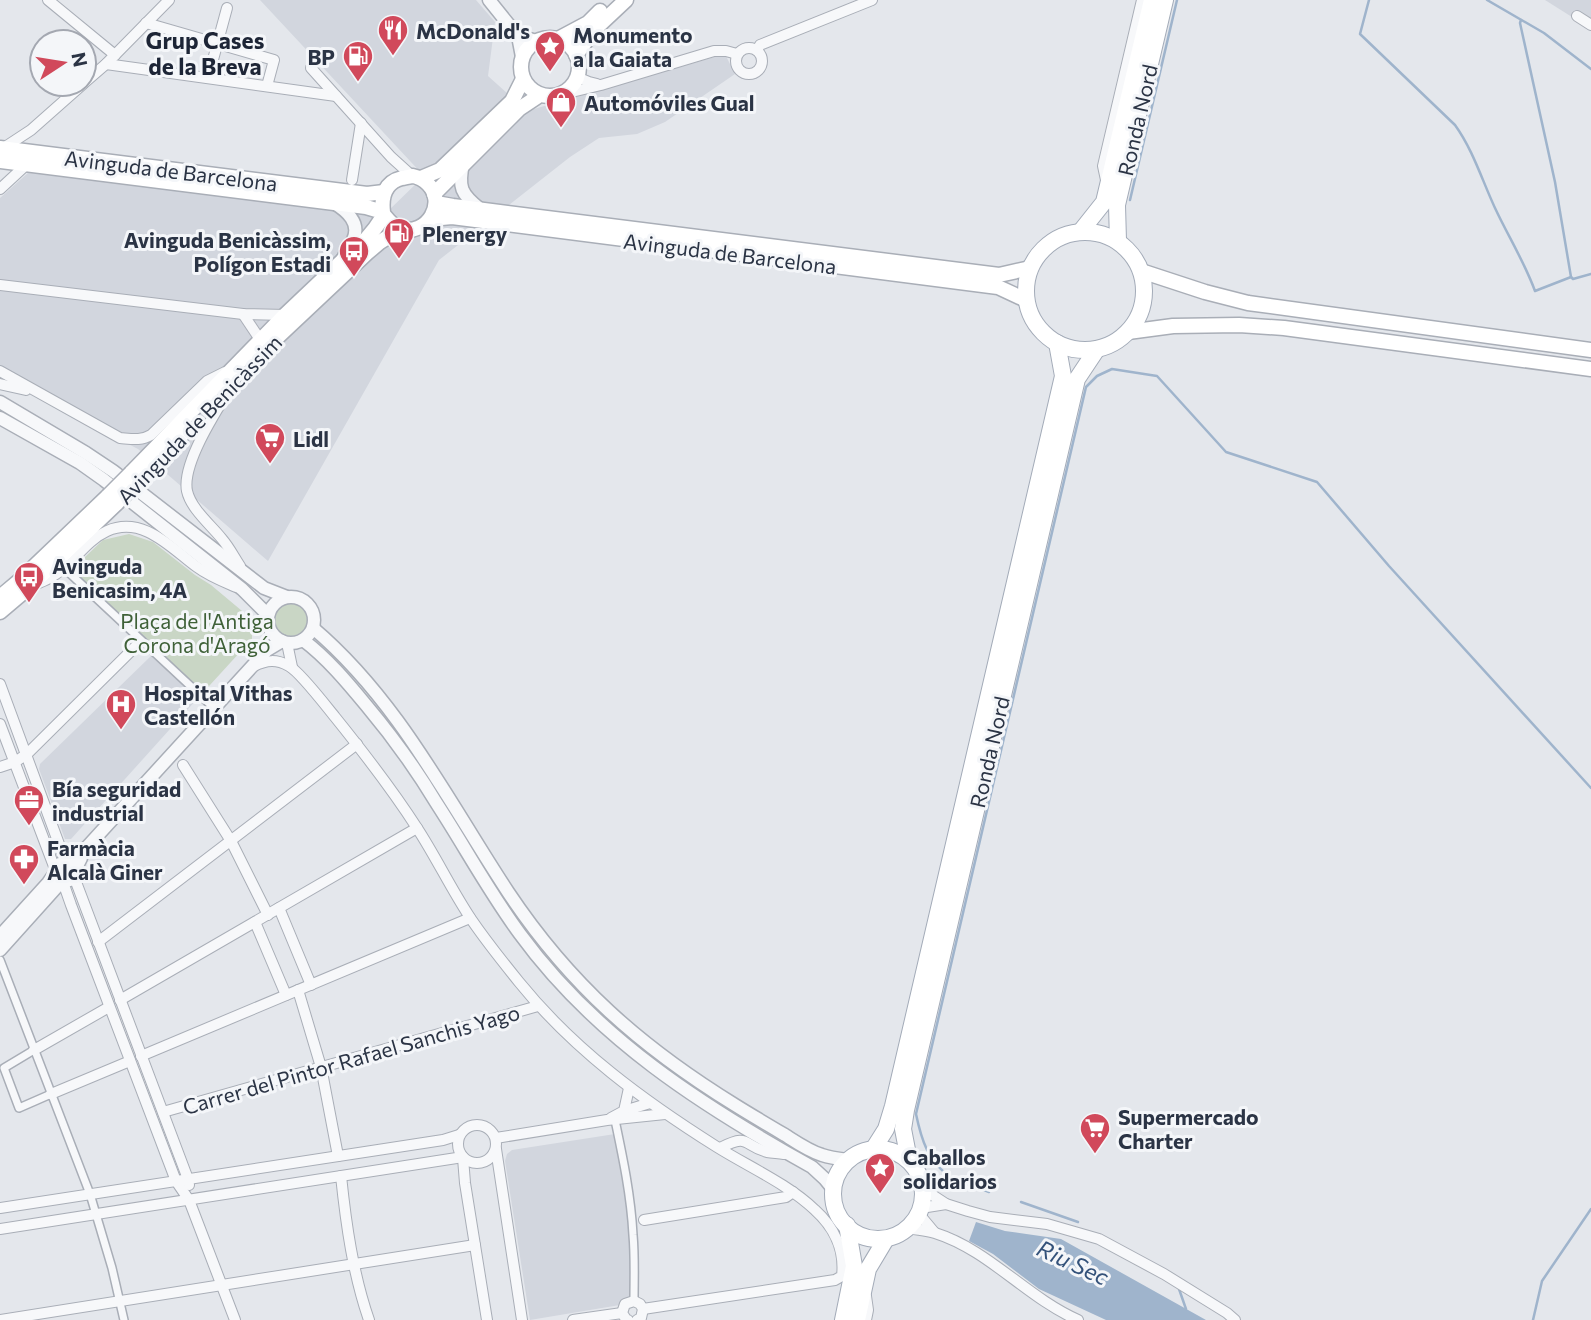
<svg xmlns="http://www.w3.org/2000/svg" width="1591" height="1320" viewBox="0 0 1591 1320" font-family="Commissioner,sans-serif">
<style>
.built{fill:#d2d6de}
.green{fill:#c9d6c5}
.water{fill:#9fb4cc}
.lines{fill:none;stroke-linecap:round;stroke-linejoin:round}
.stream{stroke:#9fb4cc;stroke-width:2.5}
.pedestrian-casing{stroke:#a9aeb7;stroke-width:10}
.minor-casing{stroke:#a9aeb7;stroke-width:12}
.tertiary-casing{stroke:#a9aeb7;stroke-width:15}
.secondary-casing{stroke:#a9aeb7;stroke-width:17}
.primary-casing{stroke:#a3abb8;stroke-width:18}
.pedestrian{stroke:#f7f8fa;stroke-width:7}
.minor{stroke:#f7f8fa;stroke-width:10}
.tertiary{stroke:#f7f8fa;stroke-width:12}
.secondary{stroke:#fff;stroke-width:14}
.primary{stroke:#fff;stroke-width:16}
.secondary-bridge-casing{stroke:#a9aeb7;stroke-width:17;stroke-linecap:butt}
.secondary-bridge{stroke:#fff;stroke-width:14}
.labels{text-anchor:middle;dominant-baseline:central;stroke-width:6;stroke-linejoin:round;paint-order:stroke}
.poi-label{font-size:21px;font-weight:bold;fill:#2b3445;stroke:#f4f6f9;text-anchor:start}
.street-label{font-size:21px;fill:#2b3445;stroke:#f4f6f9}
.park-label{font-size:21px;fill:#3f6138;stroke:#f4f6f9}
.neighbourhood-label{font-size:23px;font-weight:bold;fill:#1d2536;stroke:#f4f6f9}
.water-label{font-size:23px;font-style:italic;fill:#34527a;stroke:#f4f6f9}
</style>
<rect width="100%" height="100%" fill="#e4e7ec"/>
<g class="built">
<polygon points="260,0 476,0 495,22 488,76 527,111 725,54 735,74 665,122 637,134 599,138 570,157 439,260 268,561 138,449 0,378 0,198 29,172 386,213 424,176"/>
<polygon points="1545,0 1591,0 1591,29"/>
<polygon points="151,656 197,699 71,839 65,839 39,769 40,764"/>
<polygon points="615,1134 627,1199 631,1236 633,1297 624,1300 620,1305 530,1320 505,1161 507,1154 512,1150"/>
</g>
<g class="green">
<polygon points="129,534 153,542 195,575 211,585 248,616 252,629 252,639 199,697 67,574 103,540"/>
<circle cx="291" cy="620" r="16"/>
</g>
<polygon class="water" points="976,1222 1005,1231 1061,1239 1206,1320 1106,1320 1039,1289 993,1254 969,1241"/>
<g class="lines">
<g class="stream">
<path d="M1369,0L1360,34L1455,125C1473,150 1482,180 1495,208C1508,236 1524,261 1535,291L1571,277L1573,279L1591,274"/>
<polyline points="1487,0 1544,33 1591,69"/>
<polyline points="1521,20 1520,23 1555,182 1571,277"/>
<polyline points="1130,200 1177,0"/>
<path d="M989,1192C977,1187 962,1184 951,1177C928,1163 921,1138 916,1114L1086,387L1097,376L1112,369L1157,376L1226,452L1317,482L1389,566L1591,788"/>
<polyline points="1021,1202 1078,1222"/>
<polyline points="1179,1289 1186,1309"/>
<polyline points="1533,1320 1542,1281 1591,1209"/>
</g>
<g class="pedestrian-casing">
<g id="pedestrian">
<polyline points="63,567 214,708"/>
<polyline points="0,960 90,1194 112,1268 124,1320"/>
<polyline points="34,1050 4,1068 19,1108 51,1094"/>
<path d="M615,1120C623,1158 631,1196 633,1235C635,1257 634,1279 634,1301"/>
</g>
</g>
<g class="minor-casing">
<g id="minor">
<polyline points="48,0 115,55"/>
<polyline points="1577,16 1591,25"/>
<polyline points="146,23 274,60 267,86"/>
<circle cx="749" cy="61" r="13"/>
<polyline points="757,50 760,45 872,0"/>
<polyline points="106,64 336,96"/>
<polyline points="311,68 391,157 412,176"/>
<polyline points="577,77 589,82 597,84"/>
<polyline points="208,78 227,8"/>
<polyline points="84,83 106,64 169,0"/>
<polyline points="555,96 601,85 714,51 726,51 737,54"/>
<polyline points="2,149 31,130 83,84"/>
<polyline points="352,180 361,123"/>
<polyline points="1106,180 1103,166 1142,0"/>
<polyline points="0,189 27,164"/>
<polyline points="0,285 243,314 285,315"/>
<polyline points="243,314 261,341"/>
<path d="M0,371L120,438C132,439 141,441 151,435L207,381L225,372"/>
<path d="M239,374C224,399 181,461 187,491C191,509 211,525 222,539C229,547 234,557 240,566"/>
<polyline points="0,384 26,390"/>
<path d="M39,583C43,581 49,579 53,576C73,564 85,541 107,531C143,515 171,548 197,567C209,576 222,581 236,587"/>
<polyline points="287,643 292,667"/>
<path d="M254,666C267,660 276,659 289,666C300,672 326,706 335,717C364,753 392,789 417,828C436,857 451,889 471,919C486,941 502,961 519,982C574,1050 644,1101 717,1147C749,1167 788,1184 815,1210C834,1227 845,1250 842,1276L835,1280L643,1309"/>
<polyline points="0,684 66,863"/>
<polyline points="0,724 55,869"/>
<polyline points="183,765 231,841 268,915"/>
<polyline points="0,767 15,762 27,754 136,646"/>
<polyline points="73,874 188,1179 189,1185"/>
<polyline points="63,882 71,905 176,1181 189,1200 235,1320"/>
<polyline points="279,908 311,985"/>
<polyline points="255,922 286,995"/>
<polyline points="98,942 357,744"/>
<polyline points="298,990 321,1067 338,1156"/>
<polyline points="120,1000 417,828"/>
<polyline points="34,1050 109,1007"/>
<polyline points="141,1056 470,918"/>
<polyline points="51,1094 130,1061"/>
<polyline points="624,1111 650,1103"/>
<polyline points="163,1112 538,1006"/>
<polyline points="611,1118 624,1111 629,1088"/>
<circle cx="477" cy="1144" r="19"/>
<polyline points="496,1138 607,1120 665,1114"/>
<path d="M720,1148C750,1133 742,1145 767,1152C773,1153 779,1153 784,1154"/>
<polyline points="496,1149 522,1320"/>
<polyline points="463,1158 465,1183 487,1320"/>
<path d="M341,1176C346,1224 353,1274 369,1320"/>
<polyline points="923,1189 946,1204 968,1211 990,1217 1047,1224 1099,1239 1164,1274 1227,1313 1235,1320"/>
<polyline points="0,1208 443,1140 459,1135"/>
<polyline points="921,1208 946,1204"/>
<polyline points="919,1214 934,1232"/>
<polyline points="644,1220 786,1197 793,1192"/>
<path d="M908,1228C917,1230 926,1230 935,1233C989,1250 1026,1297 1078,1320"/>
<polyline points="0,1229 463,1157"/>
<polyline points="0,1320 475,1245"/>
<polyline points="573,1320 622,1313"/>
<polyline points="628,1320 626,1319 622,1313 625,1304 634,1301 640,1304 643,1309 641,1318 637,1320"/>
<polyline points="866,1320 868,1310 866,1296"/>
</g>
</g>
<g class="tertiary-casing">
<g id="tertiary">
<polyline points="489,0 518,36 522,57"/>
<polyline points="518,36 537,41"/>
<path d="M463,164C458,187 461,194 480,209"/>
<path d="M334,203C347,211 361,223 353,240C349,247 345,253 342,261"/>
<polyline points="0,402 86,453 113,471 264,588 287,597"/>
<polyline points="0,418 80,463 104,480 242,589 268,615"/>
<circle cx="291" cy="620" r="23"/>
<path d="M313,628C398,700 448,801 508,892C570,985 641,1047 735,1105C751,1115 768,1125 785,1135C796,1142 809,1151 822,1155C831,1158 840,1159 848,1160"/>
<path d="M303,640C327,658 347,682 366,705C392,736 416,769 437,804C465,847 489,892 520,934C596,1038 702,1106 812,1167L825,1179L833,1189"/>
<polyline points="68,864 88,846 267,650 282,641"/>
<path d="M72,868L66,863L60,864C53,871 54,878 63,882L70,880L81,858"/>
<polyline points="0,936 48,883 55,873"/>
<polyline points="0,950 62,881"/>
</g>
</g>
<g class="secondary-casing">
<g id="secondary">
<circle cx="550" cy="67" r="29"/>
<polyline points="558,39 588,23 600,11"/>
<polyline points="576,55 594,30 626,0"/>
<polyline points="0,148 367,194 384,192"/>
<path d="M0,161L366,207L383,212C381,196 385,182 402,178C404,178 411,176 413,176C418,177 424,180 428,184C447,203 427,236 401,229C393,227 389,221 384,215C373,233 360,248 342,261L285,315L131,473"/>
<polyline points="421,178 440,170 512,101 523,79"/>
<polyline points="434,194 519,109 540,95"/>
<polyline points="436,203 453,206 999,275 1030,268"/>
<polyline points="431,219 452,217 998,287 1026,300"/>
<polyline points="1141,271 1205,292 1248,303 1591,350"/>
<polyline points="1128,332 1173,326 1239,325 1284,328 1591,369"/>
<polyline points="266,348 367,253 380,242 401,229"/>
<polyline points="139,480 184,433"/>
<polyline points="0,597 19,581 108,496"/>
<polyline points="0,612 26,590 117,503"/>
</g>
</g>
<g class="primary-casing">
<g id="primary">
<polyline points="1081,231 1104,202 1152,0"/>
<circle cx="1085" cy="291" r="59"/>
<polyline points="1118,241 1117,205 1165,0"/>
<polyline points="874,1148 886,1129 893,1106 1063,376 1057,343"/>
<circle cx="878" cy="1194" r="45"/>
<polyline points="909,1160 903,1129 906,1110 1077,379 1097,349"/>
<polyline points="843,1320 854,1266 847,1225"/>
<polyline points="857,1320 868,1269 886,1239"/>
</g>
</g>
<use href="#pedestrian" class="pedestrian"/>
<use href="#minor" class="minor"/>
<use href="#tertiary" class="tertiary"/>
<use href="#secondary" class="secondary"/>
<use href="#primary" class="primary"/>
<g class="secondary-bridge-casing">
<g id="secondary-bridge">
<polyline points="108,496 131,473"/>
<polyline points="117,503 139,480"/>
</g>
</g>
<use href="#secondary-bridge" class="secondary-bridge"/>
</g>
<defs>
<g id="restaurant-pin" transform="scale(1.575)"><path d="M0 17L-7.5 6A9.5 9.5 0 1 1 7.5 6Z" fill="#d1495b" stroke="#f4f6f9"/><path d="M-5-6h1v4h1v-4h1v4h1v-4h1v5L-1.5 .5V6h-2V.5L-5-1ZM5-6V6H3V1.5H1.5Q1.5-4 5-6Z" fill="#fff"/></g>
<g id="sight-pin" transform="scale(1.575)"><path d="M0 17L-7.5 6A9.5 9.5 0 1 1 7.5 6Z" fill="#d1495b" stroke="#f4f6f9"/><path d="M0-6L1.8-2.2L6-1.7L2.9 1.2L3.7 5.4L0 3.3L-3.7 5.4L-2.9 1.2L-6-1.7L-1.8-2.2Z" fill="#fff"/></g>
<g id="fuel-pin" transform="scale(1.575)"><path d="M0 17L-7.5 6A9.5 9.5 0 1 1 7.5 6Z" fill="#d1495b" stroke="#f4f6f9"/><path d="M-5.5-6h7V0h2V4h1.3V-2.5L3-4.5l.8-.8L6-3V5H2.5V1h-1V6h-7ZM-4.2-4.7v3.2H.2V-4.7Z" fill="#fff"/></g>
<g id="shop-pin" transform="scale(1.575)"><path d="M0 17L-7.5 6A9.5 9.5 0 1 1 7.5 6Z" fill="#d1495b" stroke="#f4f6f9"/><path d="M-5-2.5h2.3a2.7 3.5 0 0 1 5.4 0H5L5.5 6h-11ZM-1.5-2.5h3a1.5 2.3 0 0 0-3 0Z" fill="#fff"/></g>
<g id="bus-pin" transform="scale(1.575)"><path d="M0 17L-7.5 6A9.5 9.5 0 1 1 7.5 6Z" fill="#d1495b" stroke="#f4f6f9"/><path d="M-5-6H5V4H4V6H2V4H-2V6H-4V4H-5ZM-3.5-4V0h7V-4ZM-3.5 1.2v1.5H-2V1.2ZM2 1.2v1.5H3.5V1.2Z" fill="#fff"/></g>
<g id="supermarket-pin" transform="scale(1.575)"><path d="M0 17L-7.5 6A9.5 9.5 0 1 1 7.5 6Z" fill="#d1495b" stroke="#f4f6f9"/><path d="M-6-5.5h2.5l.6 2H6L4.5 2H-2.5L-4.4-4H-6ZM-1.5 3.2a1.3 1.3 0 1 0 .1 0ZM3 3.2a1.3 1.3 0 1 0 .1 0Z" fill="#fff"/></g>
<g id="hospital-pin" transform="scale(1.575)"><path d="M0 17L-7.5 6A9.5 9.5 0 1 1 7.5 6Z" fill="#d1495b" stroke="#f4f6f9"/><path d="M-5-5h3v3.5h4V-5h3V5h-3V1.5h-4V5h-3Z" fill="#fff"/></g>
<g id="office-pin" transform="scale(1.575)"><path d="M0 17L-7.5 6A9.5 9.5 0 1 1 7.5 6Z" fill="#d1495b" stroke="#f4f6f9"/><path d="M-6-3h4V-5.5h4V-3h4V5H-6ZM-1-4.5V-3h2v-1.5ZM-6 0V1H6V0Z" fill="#fff"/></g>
<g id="pharmacy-pin" transform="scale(1.575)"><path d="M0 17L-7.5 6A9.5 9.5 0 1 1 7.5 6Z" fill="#d1495b" stroke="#f4f6f9"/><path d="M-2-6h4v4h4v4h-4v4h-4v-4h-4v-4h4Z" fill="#fff"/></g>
</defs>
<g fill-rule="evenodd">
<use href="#restaurant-pin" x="393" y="30"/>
<use href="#sight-pin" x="550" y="46"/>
<use href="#fuel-pin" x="358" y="56"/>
<use href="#shop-pin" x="561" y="102"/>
<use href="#fuel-pin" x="399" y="233"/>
<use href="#bus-pin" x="354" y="251"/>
<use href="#supermarket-pin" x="270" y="438"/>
<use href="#bus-pin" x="29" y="577"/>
<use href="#hospital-pin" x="121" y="704"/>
<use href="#office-pin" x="29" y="800"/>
<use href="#pharmacy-pin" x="24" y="859"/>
<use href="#supermarket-pin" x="1095" y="1128"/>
<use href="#sight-pin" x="880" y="1168"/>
</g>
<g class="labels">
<g class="poi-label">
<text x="416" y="30">McDonald's</text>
<text x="573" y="34">Monumento<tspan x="573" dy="24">a la Gaiata</tspan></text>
<text x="335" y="56" text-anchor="end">BP</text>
<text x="584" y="102">Automóviles Gual</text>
<text x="422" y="233">Plenergy</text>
<text x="331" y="239" text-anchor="end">Avinguda Benicàssim,<tspan x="331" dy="24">Polígon Estadi</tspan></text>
<text x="293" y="438">Lidl</text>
<text x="52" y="565">Avinguda<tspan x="52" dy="24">Benicasim, 4A</tspan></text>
<text x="144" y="692">Hospital Vithas<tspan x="144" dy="24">Castellón</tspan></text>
<text x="52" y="788">Bía seguridad<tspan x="52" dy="24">industrial</tspan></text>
<text x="47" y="847">Farmàcia<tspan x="47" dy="24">Alcalà Giner</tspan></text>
<text x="1118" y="1116">Supermercado<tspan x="1118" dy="24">Charter</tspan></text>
<text x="903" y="1156">Caballos<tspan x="903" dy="24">solidarios</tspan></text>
</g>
<g class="street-label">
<text transform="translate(1137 120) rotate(-77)">Ronda Nord</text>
<text transform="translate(171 170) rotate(7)">Avinguda de Barcelona</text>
<text transform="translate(730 253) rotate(7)">Avinguda de Barcelona</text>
<text transform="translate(199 419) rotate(-46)">Avinguda de Benicàssim</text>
<text transform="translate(989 752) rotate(-77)">Ronda Nord</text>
<text transform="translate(351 1059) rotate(-16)">Carrer del Pintor Rafael Sanchis Yago</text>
</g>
<g class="park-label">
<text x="197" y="620">Plaça de l'Antiga<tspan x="197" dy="24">Corona d'Aragó</tspan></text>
</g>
<g class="neighbourhood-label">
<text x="205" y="40">Grup Cases<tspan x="205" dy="26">de la Breva</tspan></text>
</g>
<g class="water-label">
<text transform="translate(1073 1262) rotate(25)">Riu Sec</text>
</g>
</g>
<g transform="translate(63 63) rotate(78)"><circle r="33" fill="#f4f6f9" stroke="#a4a8b1" stroke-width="2"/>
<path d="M0-5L12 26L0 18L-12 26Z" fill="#d1495b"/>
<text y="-10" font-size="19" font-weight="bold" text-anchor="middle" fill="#2b3445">N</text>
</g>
</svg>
